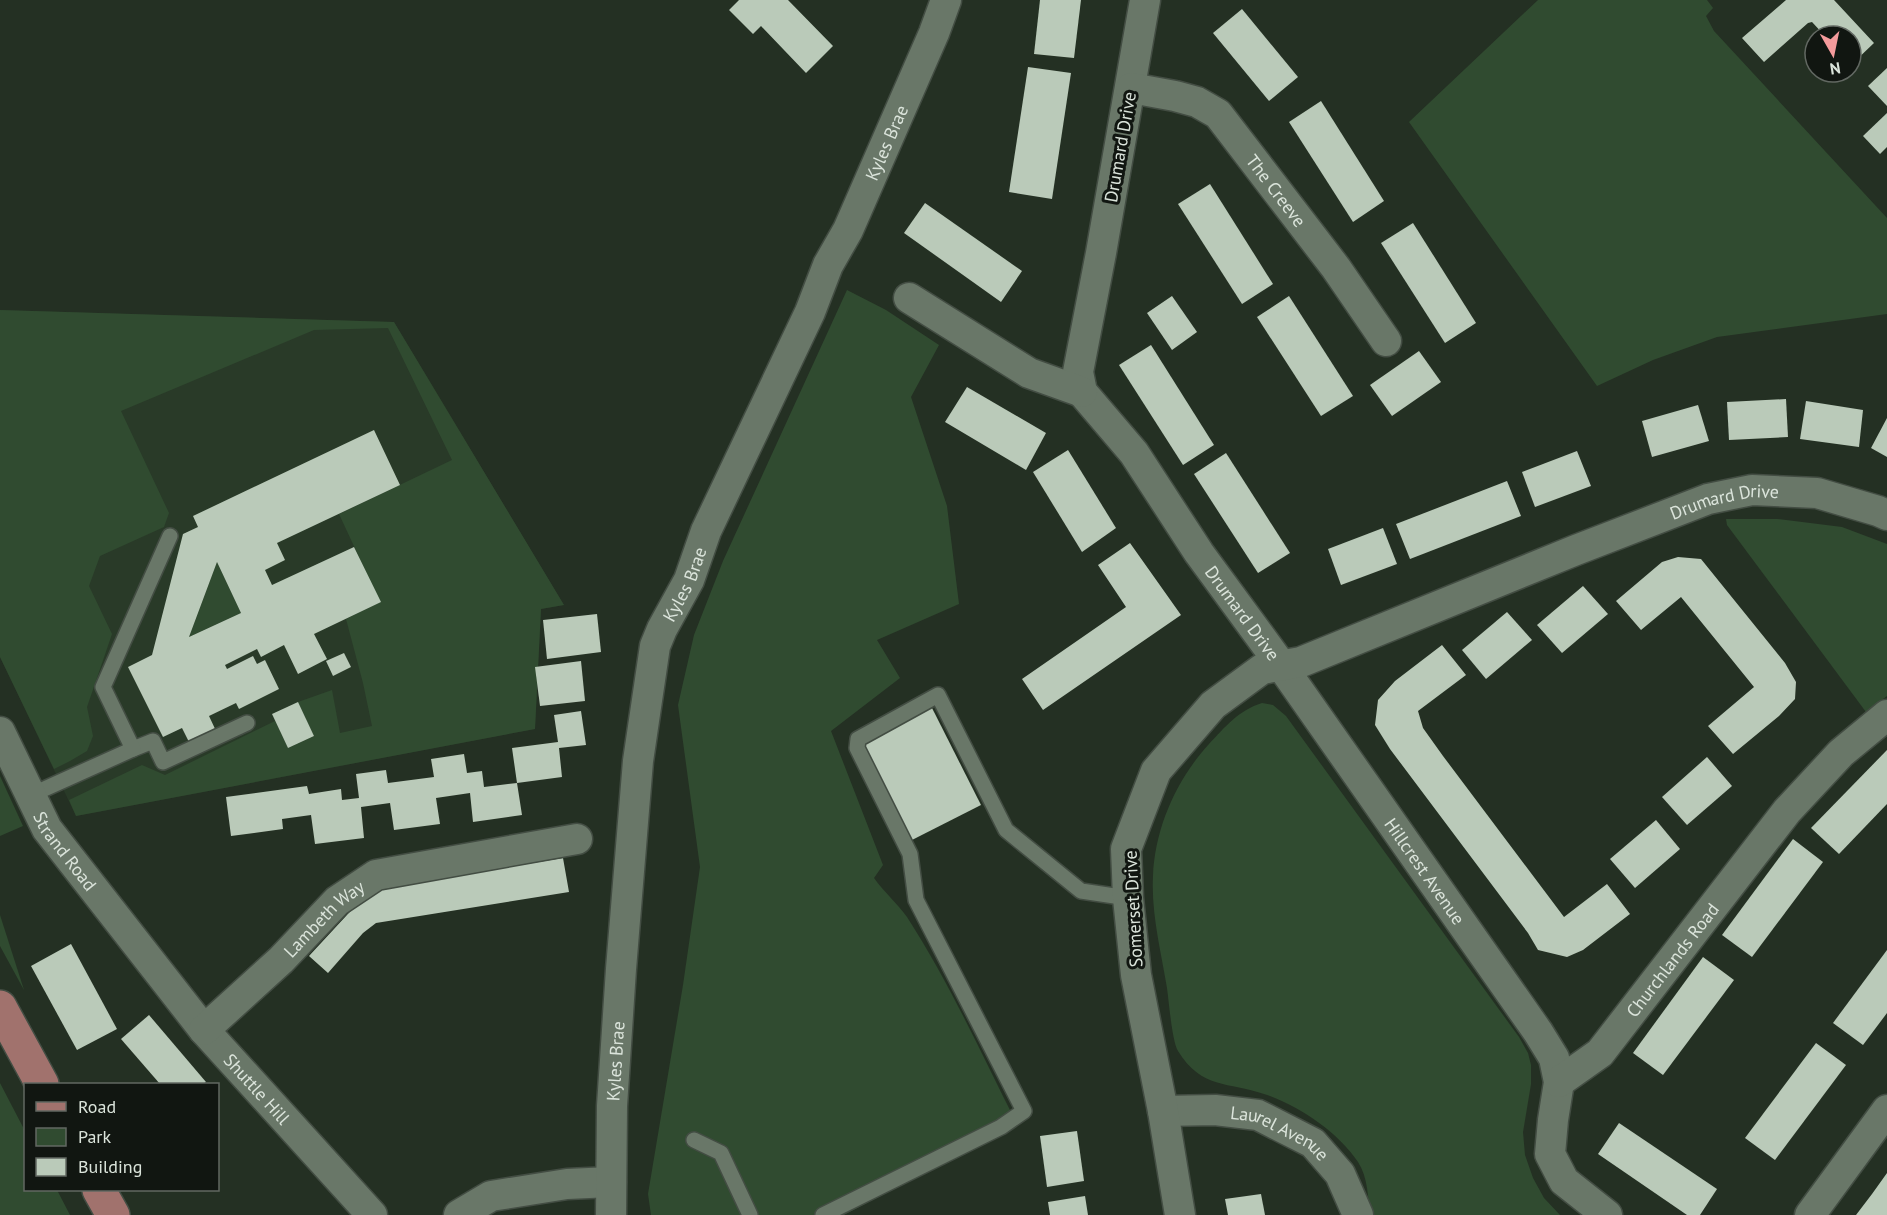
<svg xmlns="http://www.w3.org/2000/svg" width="1887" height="1215" viewBox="0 0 1887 1215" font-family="'PT Sans',sans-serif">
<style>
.built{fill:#293a28}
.green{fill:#304b30}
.building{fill:#bacab9;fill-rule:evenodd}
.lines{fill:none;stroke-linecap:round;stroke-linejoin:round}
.lane-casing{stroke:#434d43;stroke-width:18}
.street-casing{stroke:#434d43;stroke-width:33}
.primary-casing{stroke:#434d43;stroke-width:36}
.lane{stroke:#697768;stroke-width:15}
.street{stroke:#697768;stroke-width:30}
.primary{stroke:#a1726d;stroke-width:33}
.labels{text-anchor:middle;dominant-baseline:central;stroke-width:6;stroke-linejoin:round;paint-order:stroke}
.street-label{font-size:18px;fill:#dbe4db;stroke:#111611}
</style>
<rect width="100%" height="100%" fill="#243023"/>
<polygon class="built" points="0,310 394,322 564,605 541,609 535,729 76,816 0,657"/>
<g class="green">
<polygon points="1538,0 1707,0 1713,8 1706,16 1714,31 1887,218 1887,314 1717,337 1653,360 1597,386 1409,122"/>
<path d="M847,290L886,310L939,345L911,397L947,506L959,604L877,640L900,678L831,731L883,865L874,878C884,892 898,904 907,917C949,982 982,1055 1017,1124L844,1215H651L648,1194L683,985L700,867L678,705L694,635L723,561Z"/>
<polygon points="0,310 394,322 564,605 541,609 535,729 76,816 69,800 142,765 165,775 275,721 288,748 314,736 298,702 332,690 340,733 372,726 363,683 346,619 380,602 339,514 452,460 388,328 314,330 121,411 169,513 164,527 100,556 89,586 112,634 87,707 93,736 87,751 70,761 54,769 0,657"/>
<polygon points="1726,519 1777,519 1842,527 1887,544 1887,696 1866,712 1727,525"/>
<polygon points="217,562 241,613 189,637"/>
<path d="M1262,703L1273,705L1286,716L1519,1037L1528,1053L1531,1065V1084L1523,1132L1525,1155L1533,1178L1544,1198L1560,1215H1370C1368,1198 1368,1177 1358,1162C1338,1132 1298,1105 1264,1094C1229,1082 1201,1089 1178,1051C1172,1041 1169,1002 1167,988C1161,952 1151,913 1153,876C1155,827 1177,779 1209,744C1225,727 1239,710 1262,703Z"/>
<polygon points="0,776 23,826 0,836"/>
<polygon points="0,915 24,990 0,946"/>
<polygon points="0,1083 25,1131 26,1190 57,1190 70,1215 0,1215"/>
</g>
<g class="building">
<polygon points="739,0 788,0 833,46 806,73 761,26 753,34 729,10"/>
<polygon points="1040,0 1081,0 1074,58 1034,54"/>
<polygon points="1786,0 1834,0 1874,43 1851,65 1851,36 1825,36 1812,22 1808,23 1764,62 1742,38"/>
<polygon points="1242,9 1298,77 1269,101 1213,33"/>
<polygon points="1028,67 1071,73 1052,199 1009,192"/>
<polygon points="1887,68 1887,106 1868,86"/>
<polygon points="1321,101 1384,201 1353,222 1289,122"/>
<polygon points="1887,113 1887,147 1880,154 1863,136"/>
<polygon points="1210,184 1273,284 1242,304 1178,204"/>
<polygon points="925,203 1022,271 1001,302 904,233"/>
<polygon points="1413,223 1476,323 1445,343 1381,243"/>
<polygon points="1172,296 1197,332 1172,350 1147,313"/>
<polygon points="1289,296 1353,396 1321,416 1257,317"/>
<polygon points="1151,345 1214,445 1183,465 1119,365"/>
<polygon points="1419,351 1441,382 1392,416 1370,385"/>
<polygon points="967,387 1046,433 1026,470 945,422"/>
<polygon points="1786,399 1788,437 1729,440 1727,402"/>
<polygon points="1806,401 1863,410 1859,447 1800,439"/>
<polygon points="1698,405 1709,441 1652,457 1642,421"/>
<polygon points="1887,418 1887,457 1871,448"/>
<path d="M374,430L400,485L277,543L285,560L265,570L272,585L354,547L381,602L314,634L327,659L298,674L284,645L261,657L257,649L225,665L227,669L253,656L257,664L265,660L279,689L239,709L236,703L209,716L217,733L191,746L182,728L163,737L128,667L152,655L183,534L198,527L193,516ZM217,562L241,613L189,637Z"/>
<polygon points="1068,450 1116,528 1082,552 1033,472"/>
<polygon points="1577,451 1591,486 1535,507 1522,472"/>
<polygon points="1226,453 1290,553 1258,573 1194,474"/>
<polygon points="1507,481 1521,516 1410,559 1396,524"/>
<polygon points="1383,528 1397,564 1341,585 1328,549"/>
<polygon points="1130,543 1181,615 1043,710 1022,679 1126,607 1098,565"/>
<polygon points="1678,557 1701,559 1785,663 1796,682 1795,699 1779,716 1733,754 1708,726 1754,687 1681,597 1641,630 1616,601 1662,562"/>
<polygon points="1583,586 1608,614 1562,653 1537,625"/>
<polygon points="1507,612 1532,640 1486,679 1462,650"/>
<polygon points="597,614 601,652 547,659 543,620"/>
<polygon points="1442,645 1466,675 1418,711 1423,728 1443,756 1564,917 1607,884 1630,914 1583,950 1567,957 1538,950 1528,933 1390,749 1375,725 1378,700 1395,681"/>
<polygon points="344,653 351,667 333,676 326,661"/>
<polygon points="581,661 585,701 540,706 535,667"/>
<polygon points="298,702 314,736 288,748 272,714"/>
<polygon points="931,706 981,805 910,841 860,741"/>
<polygon points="581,711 586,745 559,748 562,777 517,783 522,815 473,822 470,793 436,798 440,824 394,830 390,803 361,807 364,838 315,844 311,815 282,819 283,829 231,836 226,797 307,786 309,794 341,789 342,800 359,798 356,774 386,770 388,783 434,777 431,759 464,754 467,773 482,771 484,787 517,783 512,748 558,742 554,715"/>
<polygon points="1887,750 1887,804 1839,854 1811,828"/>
<polygon points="1707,757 1732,786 1687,825 1662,797"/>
<polygon points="1656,820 1680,849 1635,888 1610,859"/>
<polygon points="1793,839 1823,862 1752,957 1722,935"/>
<polygon points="563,858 569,892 376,923 363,933 328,973 309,956 371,889"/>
<polygon points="71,944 117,1029 77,1050 31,966"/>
<polygon points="1887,950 1887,1013 1863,1045 1833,1023"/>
<polygon points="1703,957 1734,980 1663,1075 1633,1053"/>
<polygon points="149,1015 206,1082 203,1084 160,1084 121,1039"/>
<polygon points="1816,1043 1846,1065 1775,1160 1745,1138"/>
<polygon points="1619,1123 1717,1189 1700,1215 1687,1215 1598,1154"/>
<polygon points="1077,1131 1084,1181 1047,1187 1040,1136"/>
<polygon points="1887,1173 1887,1215 1856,1215 1872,1194"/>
<polygon points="1261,1194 1265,1215 1228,1215 1225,1199"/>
<polygon points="1085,1196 1088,1215 1050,1215 1048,1202"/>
</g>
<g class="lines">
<g class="lane-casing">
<g id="lane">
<polyline points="133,749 153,741 163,762 247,723"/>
<polyline points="31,795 133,749 103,687 170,536"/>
<polyline points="694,1140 721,1153 750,1215"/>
<polyline points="823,1215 1001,1127 1024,1111 916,900 910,854 857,748 858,739 938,695 1006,830 1081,891 1128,898"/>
</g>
</g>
<g class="street-casing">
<g id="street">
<path id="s1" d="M1145,0L1101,253L1078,372L1082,392L1134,453L1199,553L1281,665L1538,1032L1554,1058L1559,1082L1553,1120L1550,1154L1564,1181L1607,1215"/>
<path id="s2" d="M1131,88L1175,96L1197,102L1218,114L1336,268L1386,341"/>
<polyline points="909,298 1029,373 1082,392"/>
<path id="s3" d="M0,732L47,829L204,1030L372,1215"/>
<path id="s4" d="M204,1030L281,960L337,901L376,875L577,839"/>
<path id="s5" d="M1559,1082L1600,1053L1787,811L1841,753L1887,715"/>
<path id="s6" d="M1163,1111L1215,1110L1258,1115L1313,1143L1340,1174L1358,1215"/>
<polyline points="459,1215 491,1196 567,1184 611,1182"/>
<path id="s7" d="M611,1215L612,1106L621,969L638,761L655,646L662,629L689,580L706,531L810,312L828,265L848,230L934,33L946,0"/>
<path id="s8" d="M1180,1215L1163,1111L1136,975L1128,898L1126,849L1156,771L1213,705L1262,669L1301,662L1576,550L1708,499L1752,490L1817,493L1878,511L1887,515"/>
<polyline points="1810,1215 1887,1110"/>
</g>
</g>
<g class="primary-casing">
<g id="primary">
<polyline points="0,1007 42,1084"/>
<polyline points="99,1190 113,1215"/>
</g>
</g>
<use href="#lane" class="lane"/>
<use href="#street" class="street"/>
<use href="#primary" class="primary"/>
</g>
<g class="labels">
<g class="street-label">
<text stroke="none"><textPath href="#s7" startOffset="1126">Kyles Brae</textPath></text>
<text transform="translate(1120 147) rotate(-80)">Drumard Drive</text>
<text stroke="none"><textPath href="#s2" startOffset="188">The Creeve</textPath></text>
<text stroke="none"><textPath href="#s8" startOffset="1096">Drumard Drive</textPath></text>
<text stroke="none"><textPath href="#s7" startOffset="640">Kyles Brae</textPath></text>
<text stroke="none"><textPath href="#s1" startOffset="672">Drumard Drive</textPath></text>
<text stroke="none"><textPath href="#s3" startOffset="136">Strand Road</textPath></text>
<text stroke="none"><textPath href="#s1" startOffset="988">Hillcrest Avenue</textPath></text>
<text transform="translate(1133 909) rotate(-93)">Somerset Drive</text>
<text stroke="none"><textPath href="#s4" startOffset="164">Lambeth Way</textPath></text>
<text stroke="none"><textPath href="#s5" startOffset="168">Churchlands Road</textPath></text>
<text stroke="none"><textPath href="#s7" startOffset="154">Kyles Brae</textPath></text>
<text stroke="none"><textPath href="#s3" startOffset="442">Shuttle Hill</textPath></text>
<text stroke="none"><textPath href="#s6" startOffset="122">Laurel Avenue</textPath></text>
</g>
</g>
<rect x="24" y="1083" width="195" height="108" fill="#111611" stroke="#626862" stroke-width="1.5"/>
<rect x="36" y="1102" width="30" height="9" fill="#a1726d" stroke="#626862" stroke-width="1.5"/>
<text x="78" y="1113" font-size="18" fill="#dbe4db">Road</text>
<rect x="36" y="1128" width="30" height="18" fill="#304b30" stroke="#626862" stroke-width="1.5"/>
<text x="78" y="1143" font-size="18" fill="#dbe4db">Park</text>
<rect x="36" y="1158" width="30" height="18" fill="#bacab9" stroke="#626862" stroke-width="1.5"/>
<text x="78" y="1173" font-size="18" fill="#dbe4db">Building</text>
<g transform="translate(1833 54) rotate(171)"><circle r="28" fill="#111611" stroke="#626862" stroke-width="1.5"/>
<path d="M0-4.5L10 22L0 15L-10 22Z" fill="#f59b9c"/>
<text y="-9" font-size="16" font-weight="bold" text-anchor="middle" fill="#dbe4db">N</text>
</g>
</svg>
